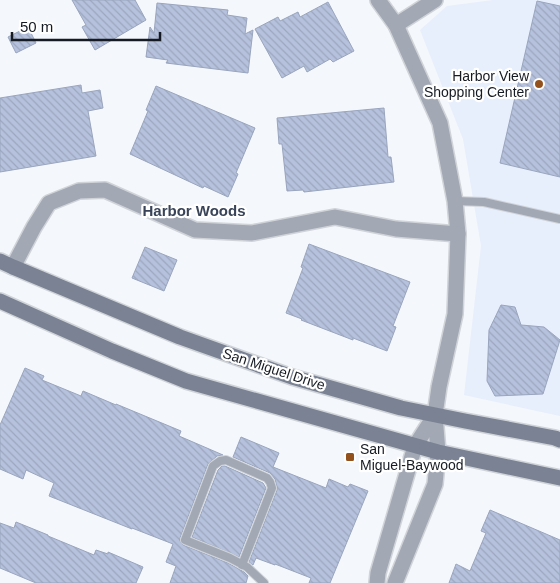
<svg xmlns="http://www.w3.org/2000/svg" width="560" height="583" viewBox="0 0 560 583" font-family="Arial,sans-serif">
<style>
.built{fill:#e7eefc}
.building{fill:url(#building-back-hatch);stroke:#99a5be}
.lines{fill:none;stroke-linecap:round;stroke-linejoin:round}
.lane-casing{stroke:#d0d4d9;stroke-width:10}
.street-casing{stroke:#d0d4d9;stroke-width:18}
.secondary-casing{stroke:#d0d4d9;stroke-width:18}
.lane{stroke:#a2a8b4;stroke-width:8}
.street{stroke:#a2a8b4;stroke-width:15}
.secondary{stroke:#7a8293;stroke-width:15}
.poi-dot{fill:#93521d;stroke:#fff;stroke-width:2}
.labels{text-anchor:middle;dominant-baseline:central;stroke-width:4.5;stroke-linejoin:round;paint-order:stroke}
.poi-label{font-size:14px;fill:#151a23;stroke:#fff;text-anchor:end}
.street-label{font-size:14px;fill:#151a23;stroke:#fff}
.neighbourhood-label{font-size:15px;font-weight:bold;fill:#394459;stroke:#fff}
</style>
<defs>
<pattern id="building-back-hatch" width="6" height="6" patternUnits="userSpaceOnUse" patternTransform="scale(1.25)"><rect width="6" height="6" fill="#b6c2dd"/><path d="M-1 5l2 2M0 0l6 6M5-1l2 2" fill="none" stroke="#9ca6bd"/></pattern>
</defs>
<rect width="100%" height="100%" fill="#f4f7fc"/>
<polygon class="built" points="493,0 560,0 560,416 464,395 481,246 463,139 420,30 447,6"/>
<g class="building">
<polygon points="72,0 135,0 146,20 95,50 82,27 86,25"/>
<polygon points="537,1 560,6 560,177 500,163"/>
<polygon points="328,2 354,51 333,62 330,59 307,72 304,66 282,78 255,29 278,17 280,21 298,12 300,17"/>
<polygon points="157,3 228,10 227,15 247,18 245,34 253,30 248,73 166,63 168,60 146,57 150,27 154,33"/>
<polygon points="28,27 36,43 16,53 8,37"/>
<polygon points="81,85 82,93 100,90 103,108 88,111 96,156 0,172 0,98"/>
<polygon points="156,86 255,128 236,173 238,174 228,197 204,186 203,188 130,154 148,111 146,110"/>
<polygon points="384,108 388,157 391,157 394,182 304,192 303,190 287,191 282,144 279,144 277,118"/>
<polygon points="309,244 410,282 393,326 396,327 387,351 353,338 353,340 301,320 302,319 286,313 303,268 301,267"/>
<polygon points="145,247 177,260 164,291 132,278"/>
<polygon points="501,305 515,307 521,325 544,327 560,340 543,394 495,396 487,381 489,330"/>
<polygon points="25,368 44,376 42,380 81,396 83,391 116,405 116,404 181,431 179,436 223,455 217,456 208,464 180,538 180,541 183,545 228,563 244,572 248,576 246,583 170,583 176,566 166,562 173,544 132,528 132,529 49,496 54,483 26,470 23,479 0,469 0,425"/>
<polygon points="241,437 279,453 273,467 326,488 329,479 348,487 350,484 368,491 330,583 309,583 311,578 275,564 275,565 256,558 253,565 249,562 277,490 277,487 275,479 270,473 233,457"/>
<polygon points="222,466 225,466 263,483 266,488 239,557 192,537 218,470"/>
<polygon points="490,510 560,540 560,583 449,583 456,564 470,571 486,533 481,531"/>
<polygon points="16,522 48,535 48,536 94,555 96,550 108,554 108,552 143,567 136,583 36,583 0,568 0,523 14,528"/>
</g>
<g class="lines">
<g class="lane-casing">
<g id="lane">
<polyline points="455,201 484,202 560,219"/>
<polyline points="242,565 272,488 270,482 267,478 226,460 220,461 213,466 185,540 230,558 247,567 264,583"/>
</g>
</g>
<g class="street-casing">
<g id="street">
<polyline points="378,0 396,25 440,123 455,201 458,234 455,314 439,387 435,415 438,452 435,484 395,583"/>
<polyline points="396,25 435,0"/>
<polyline points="13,267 34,227 49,203 79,191 105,190 195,230 252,233 335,217 396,229 458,234"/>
<polyline points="377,583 378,573 415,446 435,415"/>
</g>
</g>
<g class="secondary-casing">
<g id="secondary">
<polyline points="0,261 13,267 180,337 292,377 401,408 465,421 555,438 560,440"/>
<polyline points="0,301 112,351 186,381 438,452 560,478"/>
</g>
</g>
<use href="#lane" class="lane"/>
<use href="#street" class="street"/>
<use href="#secondary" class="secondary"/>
</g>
<g class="poi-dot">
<circle cx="539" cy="84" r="5"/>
<rect x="345" y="452" width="10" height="10" rx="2.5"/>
</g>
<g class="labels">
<g class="poi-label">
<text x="529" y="76">Harbor View<tspan x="529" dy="16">Shopping Center</tspan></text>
<text x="360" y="449" text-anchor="start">San<tspan x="360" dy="16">Miguel-Baywood</tspan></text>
</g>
<g class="street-label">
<text transform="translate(274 369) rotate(18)">San Miguel Drive</text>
</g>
<g class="neighbourhood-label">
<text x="194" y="210">Harbor Woods</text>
</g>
</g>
<path d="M12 32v8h148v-8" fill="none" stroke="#151a23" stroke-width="2.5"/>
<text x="20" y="32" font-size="15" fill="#151a23" stroke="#ffffff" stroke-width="4" paint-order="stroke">50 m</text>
</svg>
